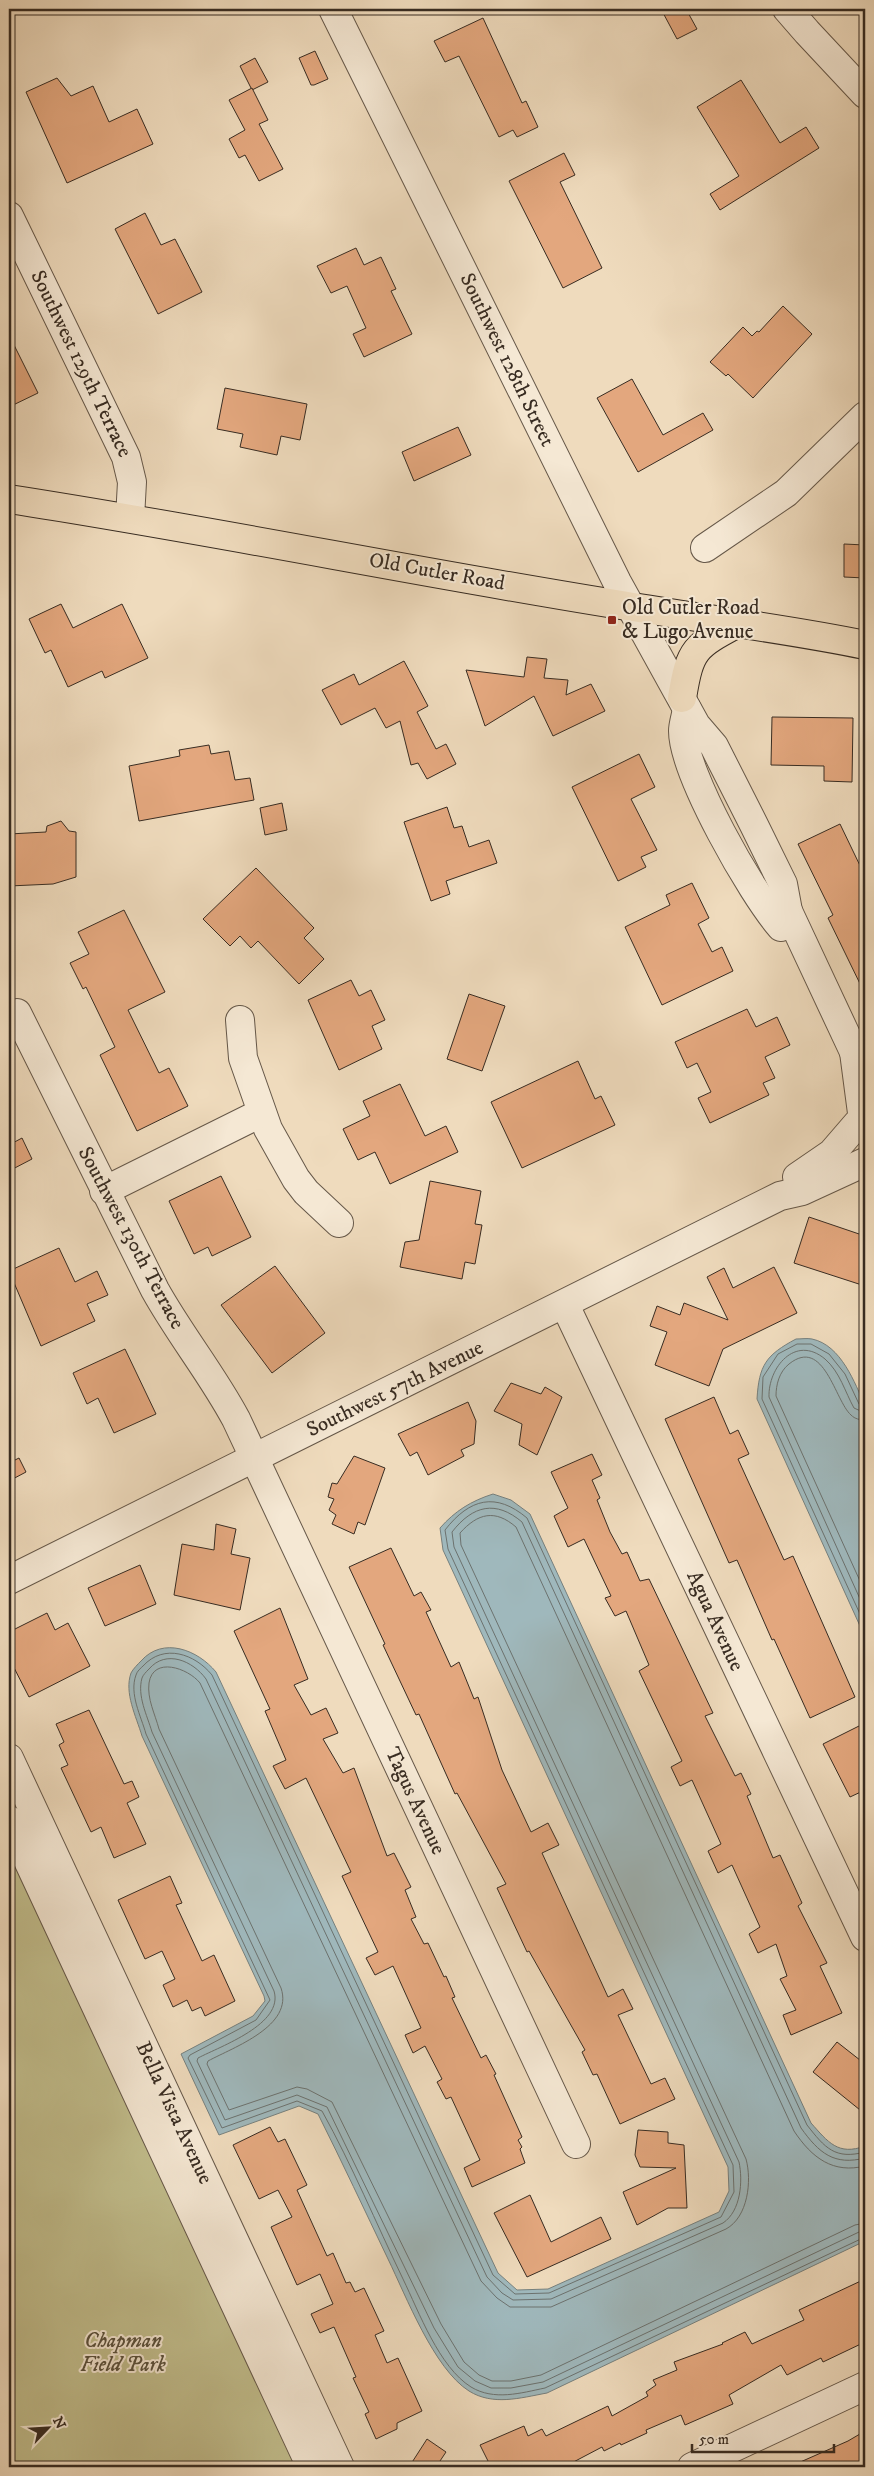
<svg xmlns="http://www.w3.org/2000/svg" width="874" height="2476" viewBox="0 0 874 2476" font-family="'IM FELL DW Pica',serif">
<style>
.green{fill:#c1bd8c;stroke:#7c7457}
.water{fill:#9fb8bc;stroke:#76807e}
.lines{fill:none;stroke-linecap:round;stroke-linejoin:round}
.shore{stroke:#6c726f;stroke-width:1}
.building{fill:#e3a77e;stroke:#382c22}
.minor-casing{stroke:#665849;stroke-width:30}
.major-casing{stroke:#382c22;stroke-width:30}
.minor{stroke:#f5e8d4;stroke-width:28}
.major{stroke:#efdbbd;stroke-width:28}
.poi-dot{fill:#8f2418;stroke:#f5e8d4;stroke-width:2}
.labels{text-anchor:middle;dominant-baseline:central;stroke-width:4;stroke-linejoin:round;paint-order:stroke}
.street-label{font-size:21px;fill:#382c22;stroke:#f5e8d4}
.poi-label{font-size:21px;fill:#382c22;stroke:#f5e8d4;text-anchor:start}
.park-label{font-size:21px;font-style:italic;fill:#5a503c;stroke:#f5e8d4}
</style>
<rect width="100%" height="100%" fill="#efdbbd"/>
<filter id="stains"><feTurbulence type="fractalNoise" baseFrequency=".004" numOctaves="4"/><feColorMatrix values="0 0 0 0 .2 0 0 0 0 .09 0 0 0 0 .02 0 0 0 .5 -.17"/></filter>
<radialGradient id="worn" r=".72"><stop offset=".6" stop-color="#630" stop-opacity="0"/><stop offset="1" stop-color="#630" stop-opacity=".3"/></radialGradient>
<polygon class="green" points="9,1844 301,2467 9,2467"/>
<g class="water">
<path d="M796,1339C801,1339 807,1338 812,1339C841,1345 855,1383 865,1406V1637L757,1399C759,1365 766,1355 796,1339Z"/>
<path d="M493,1494L511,1500L530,1514L811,2123C828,2142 838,2156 865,2146V2241L547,2393C520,2398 493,2406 469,2391C434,2369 406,2296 388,2259C365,2211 342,2162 318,2114L299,2106L219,2135L181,2054L253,2016L265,2001L264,1996L142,1736C136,1716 124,1693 131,1673C133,1669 138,1664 141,1661C163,1636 198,1650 216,1672L498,2273L517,2290L548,2289L719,2212L729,2191L728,2167L443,1550L440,1528C455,1511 471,1501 493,1494Z"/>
</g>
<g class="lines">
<g class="shore">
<polyline points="865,1407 859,1404 845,1374 829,1354 811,1344 797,1344 778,1354 763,1377 762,1399 865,1625"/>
<path d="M865,1413L854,1408C845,1392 840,1372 825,1359C795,1334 768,1368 769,1397L865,1610"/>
<path d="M865,1420C860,1420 855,1419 851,1415C835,1401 824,1336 789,1364C779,1372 776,1385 776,1396L865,1592"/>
<path d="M865,2152C835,2160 825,2148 807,2125L527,1518C496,1492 470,1498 445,1530L448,1549L733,2165L734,2192L721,2217L549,2293L515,2294L493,2275L212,1675C195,1654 164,1643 143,1666C141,1668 137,1671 136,1675C129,1694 141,1716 146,1734L270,2000L256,2020L190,2055L188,2058L222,2128L297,2101L322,2111C352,2165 376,2223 403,2279C419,2312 439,2367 471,2387C494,2401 521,2393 545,2388L865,2237"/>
<path d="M865,2158C834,2166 819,2153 801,2128L522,1522C496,1500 473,1505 452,1532L454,1547L739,2162C743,2181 741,2211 723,2223L551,2299L513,2300L502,2293L487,2277L206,1679C193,1661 166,1649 149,1669C146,1672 143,1675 142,1678C137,1696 147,1715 152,1732L274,1991C284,2024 221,2046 198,2058L197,2061L225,2120L297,2095L327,2107L434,2328L458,2367L475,2381L491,2388H511L543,2382L859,2232L865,2231"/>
<path d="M865,2166C833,2174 812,2158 794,2131L516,1527C495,1509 478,1513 460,1533L461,1545L746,2159C752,2181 748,2217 726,2229L551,2307H510L497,2298L481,2281L200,1683C188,1668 153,1656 149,1683C147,1699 155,1714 159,1729L281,1988C294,2026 234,2047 208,2061L207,2064L229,2110L297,2087L307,2089L332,2102L441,2324L464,2362L479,2375L492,2381H511L541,2375L855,2225L865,2223"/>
</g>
</g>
<g class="building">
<polygon points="661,9 686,9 697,29 677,39"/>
<polygon points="483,18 522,103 526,101 538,127 517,137 513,130 499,137 459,56 445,62 434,41"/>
<polygon points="315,51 328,79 314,85 311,85 299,58"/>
<polygon points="255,58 268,82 252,90 240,66"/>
<polygon points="57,78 71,96 93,86 109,122 137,109 153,144 67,183 26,92"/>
<polygon points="741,80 780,143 806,127 819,148 720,210 710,194 739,176 697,107"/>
<polygon points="252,88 268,120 259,124 283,169 259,181 245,155 239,158 229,139 245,130 229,100"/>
<polygon points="564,153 575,175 560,182 602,268 563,288 509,181"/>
<polygon points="145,213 161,245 175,239 202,292 158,314 115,229"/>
<polygon points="356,248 364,265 381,257 396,289 391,291 412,334 364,357 353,334 366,328 347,286 331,293 317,266"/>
<polygon points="783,306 812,334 753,398 728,374 726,376 710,362 743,327 752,336 757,331 759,332"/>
<polygon points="9,335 38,393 9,407"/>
<polygon points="632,379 663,435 703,413 713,430 638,472 597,398"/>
<polygon points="225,388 307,404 300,440 281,436 277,455 240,447 243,434 217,429"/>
<polygon points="458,427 471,455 414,481 402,452"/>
<polygon points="844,544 865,545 865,578 844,577"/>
<polygon points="61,604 73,628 122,604 148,658 105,678 102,671 68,687 51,650 45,653 29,619"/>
<polygon points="527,657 547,659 544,678 568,680 566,695 591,684 605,711 553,736 534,696 485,726 466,670 524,677"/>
<polygon points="404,661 428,706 417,712 436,749 446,744 456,764 427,779 418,763 411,765 400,721 386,728 375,708 341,725 322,690 354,674 359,685"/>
<polygon points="772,717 853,718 852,782 824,781 824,766 771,765"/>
<polygon points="209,745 211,754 229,751 235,780 250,778 254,800 139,821 129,766 180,756 179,750"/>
<polygon points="639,754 655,787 631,799 657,850 641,857 646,867 618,881 572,787"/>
<polygon points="282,803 287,830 265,835 260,808"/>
<polygon points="447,807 454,828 462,826 469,847 489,840 497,863 446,881 450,894 431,901 404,822"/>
<polygon points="61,821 69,831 76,832 76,877 53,884 9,886 9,834 46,832 47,826"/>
<polygon points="840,824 865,876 865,994 828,918 833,915 798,844"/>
<polygon points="256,868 314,928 304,938 324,959 299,984 258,941 251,948 240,936 230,946 203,919"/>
<polygon points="692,883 709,918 698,924 712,952 722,947 733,971 662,1005 625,927 670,905 666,895"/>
<polygon points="124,910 165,992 128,1010 159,1073 169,1068 188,1106 137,1131 100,1055 115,1047 86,987 83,989 70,963 89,954 78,932"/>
<polygon points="351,980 359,996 371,990 385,1020 372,1026 382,1049 339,1070 308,1000"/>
<polygon points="469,994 505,1006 482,1071 447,1059"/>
<polygon points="747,1009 756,1027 777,1017 790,1045 765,1057 775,1078 763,1083 769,1095 710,1123 698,1098 711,1092 697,1063 687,1068 675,1042"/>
<polygon points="578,1061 595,1099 601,1096 615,1125 522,1168 491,1102"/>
<polygon points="400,1084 425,1136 446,1126 458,1152 390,1184 375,1152 358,1160 343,1129 370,1116 363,1101"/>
<polygon points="22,1138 32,1159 9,1171 9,1145"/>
<polygon points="221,1176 251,1237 212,1256 208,1247 194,1254 169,1201"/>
<polygon points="430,1181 481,1191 475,1224 482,1225 475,1264 465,1262 462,1279 400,1267 405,1242 419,1240"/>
<polygon points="809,1217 865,1236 865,1286 794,1263"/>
<polygon points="59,1248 75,1282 97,1271 108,1295 87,1304 95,1321 41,1346 9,1271"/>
<polygon points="275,1266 325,1333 272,1373 221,1305"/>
<polygon points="774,1267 797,1313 723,1349 709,1386 655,1365 667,1332 650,1326 657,1306 680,1315 684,1303 728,1320 707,1277 724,1268 733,1288"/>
<polygon points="125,1349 156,1414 114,1433 98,1398 87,1404 73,1373"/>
<polygon points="511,1383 541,1394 545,1387 562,1397 537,1455 519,1445 522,1424 494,1411"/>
<polygon points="714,1397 730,1434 738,1430 749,1454 738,1459 784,1560 793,1556 855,1697 810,1718 774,1639 772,1640 737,1560 729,1563 665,1419"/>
<polygon points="468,1402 476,1421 474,1444 461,1450 464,1456 428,1475 417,1452 410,1456 398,1434"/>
<polygon points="592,1454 602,1475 592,1480 600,1498 597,1500 610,1532 622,1554 627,1552 640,1581 649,1579 713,1713 705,1716 735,1776 741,1773 751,1794 747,1796 773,1858 780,1855 802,1903 798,1906 827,1963 820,1966 842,2013 791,2035 783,2015 796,2010 780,1979 787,1976 776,1944 758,1953 749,1934 760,1927 732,1865 718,1873 708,1851 721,1844 692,1780 680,1786 671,1767 682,1761 639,1671 649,1665 626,1611 615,1616 605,1598 611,1596 584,1539 568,1547 554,1516 568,1508 551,1472"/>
<polygon points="354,1456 385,1468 365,1525 358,1522 354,1534 332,1524 336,1515 329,1510 334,1499 328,1497 332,1483 337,1484"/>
<polygon points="19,1458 26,1472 9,1481 9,1463"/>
<polygon points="216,1524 236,1529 231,1554 250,1558 240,1610 174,1595 182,1544 214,1550"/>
<polygon points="391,1548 414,1596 421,1592 431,1610 426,1612 451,1667 459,1662 474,1699 478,1697 502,1770 531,1832 548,1823 559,1845 542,1853 608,1997 623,1989 633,2009 618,2015 651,2084 665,2078 675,2099 620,2124 597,2074 593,2075 582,2052 585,2050 529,1951 527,1952 497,1888 506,1884 457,1793 455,1794 419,1714 416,1715 383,1645 385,1644 349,1567"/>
<polygon points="140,1565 156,1604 105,1626 88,1588"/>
<polygon points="280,1608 308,1679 294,1685 311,1715 326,1708 338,1733 323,1739 343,1773 354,1768 387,1856 394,1853 411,1887 405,1890 416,1917 411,1919 424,1944 428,1943 444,1977 446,1976 455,1997 452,1998 481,2058 486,2055 496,2074 494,2075 522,2137 518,2140 522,2147 520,2149 525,2163 472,2187 464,2168 480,2160 451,2097 446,2099 437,2082 442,2079 425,2046 413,2053 405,2035 421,2028 393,1966 375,1975 366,1958 378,1952 342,1876 351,1872 306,1778 285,1789 273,1766 286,1760 265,1711 270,1709 234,1631"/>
<polygon points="47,1613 55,1630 68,1623 90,1666 29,1697 9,1658 9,1632"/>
<polygon points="89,1710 124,1784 132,1781 139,1797 127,1803 146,1844 114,1858 101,1827 91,1832 61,1768 68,1765 59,1745 64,1742 56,1724"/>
<polygon points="865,1723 865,1790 850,1797 823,1744"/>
<polygon points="170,1876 182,1903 176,1905 202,1961 214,1955 235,2001 205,2016 201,2007 192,2011 187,2000 173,2007 163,1985 175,1979 162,1951 145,1959 118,1900"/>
<polygon points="837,2042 865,2064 865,2114 813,2072"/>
<polygon points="270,2127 278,2142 285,2139 307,2185 297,2190 327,2256 333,2253 346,2283 350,2282 355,2292 364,2288 384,2331 375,2335 387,2363 398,2358 422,2411 397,2423 397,2429 376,2439 365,2414 369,2412 353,2378 356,2377 334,2327 320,2333 311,2314 333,2304 320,2274 297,2285 271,2227 292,2217 278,2190 259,2199 233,2145"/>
<polygon points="638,2130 668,2132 668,2143 684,2145 687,2208 668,2208 637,2225 623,2192 676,2168 640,2167 635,2155"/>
<polygon points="530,2195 551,2242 601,2217 611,2239 527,2277 494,2213"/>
<polygon points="865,2279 865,2342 823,2362 821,2358 787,2375 781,2365 729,2395 733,2404 685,2425 681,2415 646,2430 647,2433 621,2445 620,2443 604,2451 602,2447 564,2467 491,2467 480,2445 524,2426 528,2436 542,2429 546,2436 608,2406 612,2416 648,2396 646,2392 656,2385 653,2380 677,2370 674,2362 723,2344 722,2343 745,2332 752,2344 804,2320 799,2310"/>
<polygon points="865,2431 865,2467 789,2467 848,2441"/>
<polygon points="427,2439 446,2452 436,2467 409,2467"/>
</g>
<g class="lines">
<g class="minor-casing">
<g id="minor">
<polyline points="333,9 617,582 696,725 714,746 754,825 783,884 788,911"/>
<polyline points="787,9 807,32 865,94"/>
<polyline points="9,216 126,457 132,482 130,518"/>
<polyline points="705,548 786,493 865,416"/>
<path d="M687,709C686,716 683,724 683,731C683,773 752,894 781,927"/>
<polyline points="778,898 788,911 854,1052 865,1067"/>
<path d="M17,1013L155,1290C180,1335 212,1374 236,1419L576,2144"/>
<polyline points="240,1020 243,1058 268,1129 296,1179 306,1192 339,1223"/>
<polyline points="854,1052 862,1113"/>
<polyline points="797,1177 832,1153 857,1124"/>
<polyline points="104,1191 261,1113"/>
<polyline points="565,1305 865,1937"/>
<polyline points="9,1580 780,1196 802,1191 865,1162"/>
<polyline points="9,1758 340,2467"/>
<polyline points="9,1820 311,2467"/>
<polyline points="692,2467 865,2386"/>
</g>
</g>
<g class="major-casing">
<g id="major">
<path d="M9,499C217,531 424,574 633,607C710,620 788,629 865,645"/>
<path d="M682,698C690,648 695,646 740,622"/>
</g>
</g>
<use href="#minor" class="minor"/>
<use href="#major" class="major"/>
</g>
<rect class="poi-dot" x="607" y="615" width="10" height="10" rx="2.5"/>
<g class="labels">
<g class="street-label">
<text transform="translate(507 360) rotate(64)">Southwest 128th Street</text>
<text transform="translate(81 364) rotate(64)">Southwest 129th Terrace</text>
<text transform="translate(437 572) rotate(10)">Old Cutler Road</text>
<text transform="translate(131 1238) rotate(62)">Southwest 130th Terrace</text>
<text transform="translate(395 1389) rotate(-26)">Southwest 57th Avenue</text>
<text transform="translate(715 1621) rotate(65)">Agua Avenue</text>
<text transform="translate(415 1801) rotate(65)">Tagus Avenue</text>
<text transform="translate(174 2113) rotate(65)">Bella Vista Avenue</text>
</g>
<g class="poi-label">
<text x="622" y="608">Old Cutler Road<tspan x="622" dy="24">&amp; Lugo Avenue</tspan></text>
</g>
<g class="park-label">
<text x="123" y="2341">Chapman<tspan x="123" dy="24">Field Park</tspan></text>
</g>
</g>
<rect width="874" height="2476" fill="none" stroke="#efdbbd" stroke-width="30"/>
<rect x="10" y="10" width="854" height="2456" fill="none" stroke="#382c22" stroke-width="2.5"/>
<rect x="15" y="15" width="844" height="2446" fill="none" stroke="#382c22"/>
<g transform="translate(48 2428) rotate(65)" stroke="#f5e8d4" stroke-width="4" paint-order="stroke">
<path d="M0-4L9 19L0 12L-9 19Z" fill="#382c22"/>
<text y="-8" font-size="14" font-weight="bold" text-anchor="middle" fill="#382c22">N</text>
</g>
<path d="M692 2444v8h142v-8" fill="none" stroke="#382c22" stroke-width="2.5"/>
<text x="699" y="2444" font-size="15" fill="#382c22" stroke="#f5e8d4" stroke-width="4" paint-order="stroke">50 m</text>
<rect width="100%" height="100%" filter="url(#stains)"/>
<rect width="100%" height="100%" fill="url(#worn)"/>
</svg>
